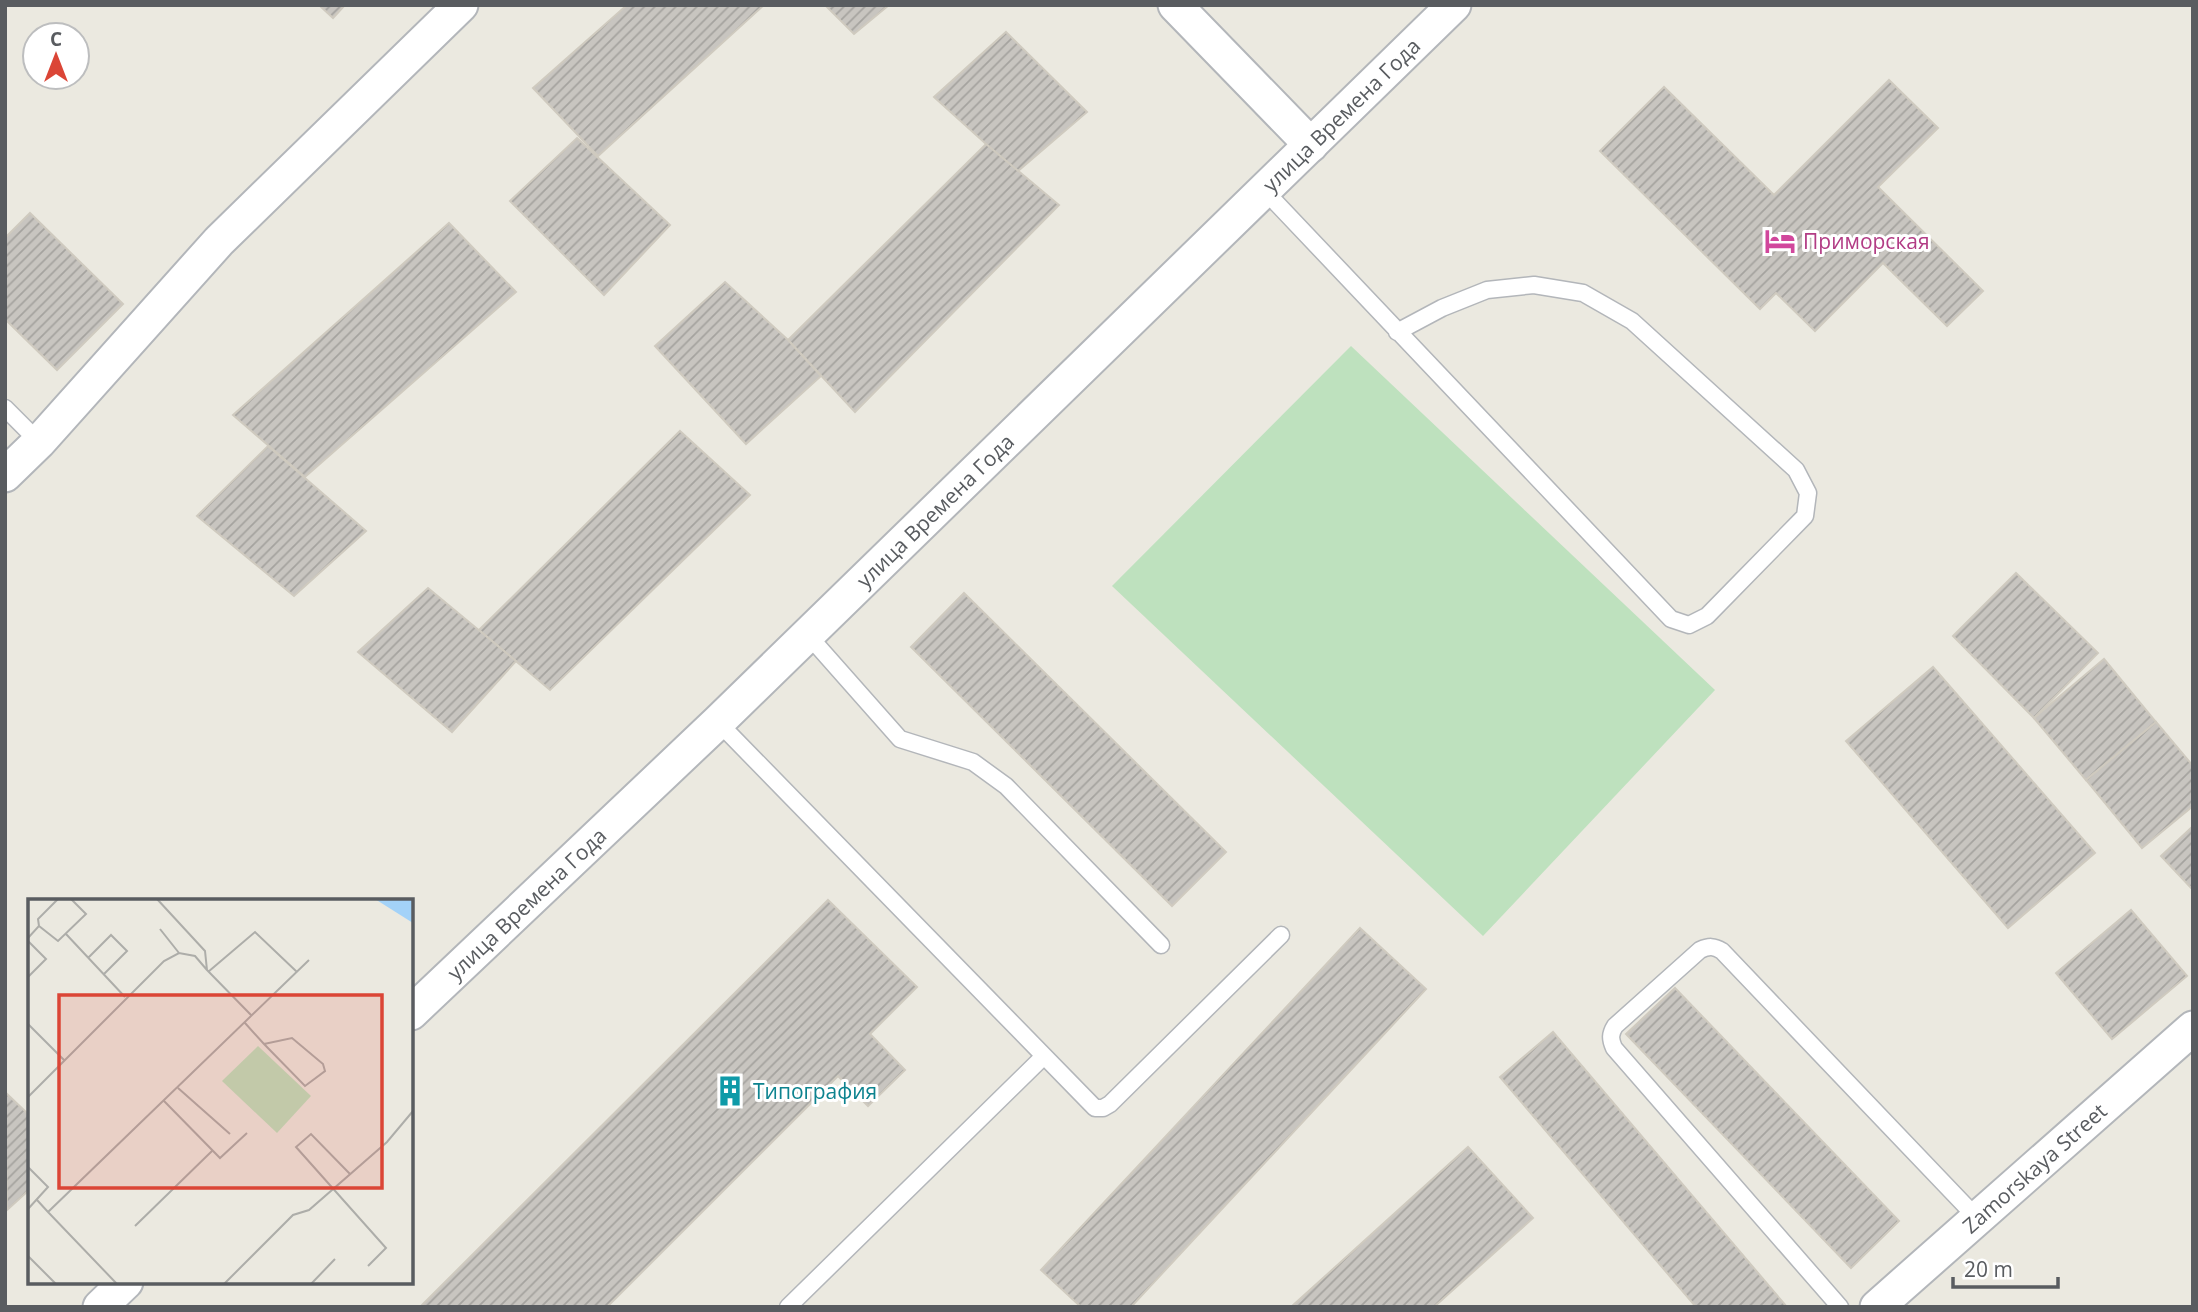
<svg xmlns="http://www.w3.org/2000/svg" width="2198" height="1312" viewBox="0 0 2198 1312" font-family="'Open Sans',sans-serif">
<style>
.pitch{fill:#bee1be}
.building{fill:url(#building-hatch);stroke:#cfcabf;stroke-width:2}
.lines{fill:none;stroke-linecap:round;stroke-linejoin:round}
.lane-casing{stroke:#b3b6ba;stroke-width:19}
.street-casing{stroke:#b3b6ba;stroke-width:37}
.lane{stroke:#fff;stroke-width:16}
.street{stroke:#fff;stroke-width:33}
.labels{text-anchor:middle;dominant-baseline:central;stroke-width:6;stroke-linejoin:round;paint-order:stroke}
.street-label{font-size:21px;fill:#595c60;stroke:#fff}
.hotel-label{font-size:21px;fill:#b23c85;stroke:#fff;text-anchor:start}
.culture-label{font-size:21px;fill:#0d838f;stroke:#fff;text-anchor:start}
.inset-road{fill:none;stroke:#adada9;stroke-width:2}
.view{fill:#db4536;fill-opacity:0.15;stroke:#db4536;stroke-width:3.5}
.inset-edge{fill:none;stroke:#595c60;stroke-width:3.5}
</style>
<defs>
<pattern id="building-hatch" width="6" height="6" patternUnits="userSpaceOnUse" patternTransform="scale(1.75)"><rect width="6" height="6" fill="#c8c5c0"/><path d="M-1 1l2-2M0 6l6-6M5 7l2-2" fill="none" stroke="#a5a39f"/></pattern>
</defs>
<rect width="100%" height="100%" fill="#ebe9e0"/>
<polygon class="pitch" points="1351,346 1715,690 1483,936 1112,586"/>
<g class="building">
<polygon points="319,5 345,5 333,18"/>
<polygon points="627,5 764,5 598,156 533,88"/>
<polygon points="825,5 889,5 854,34"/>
<polygon points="1006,32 1087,112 1017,172 934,97"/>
<polygon points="1889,80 1938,128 1878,187 1983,291 1947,326 1883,263 1815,331 1776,293 1760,309 1600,151 1664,87 1774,195"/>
<polygon points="577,138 670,225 604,295 510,201"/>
<polygon points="986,144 1059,205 855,412 788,340"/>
<polygon points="30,213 123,304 57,370 5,319 5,238"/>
<polygon points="449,223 516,292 305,477 233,415"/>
<polygon points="725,282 788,340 821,376 746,444 655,346"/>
<polygon points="680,431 750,495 550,690 479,630"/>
<polygon points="268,446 366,531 294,596 197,516"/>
<polygon points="2016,573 2098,653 2034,718 1953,636"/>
<polygon points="428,588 516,661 452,732 358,652"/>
<polygon points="964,593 1226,852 1172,906 911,647"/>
<polygon points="2104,659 2156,722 2086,780 2034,718"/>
<polygon points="1933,667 2095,853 2008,928 1846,741"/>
<polygon points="2156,722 2193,766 2193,806 2142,848 2086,780"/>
<polygon points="2193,826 2193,890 2161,856"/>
<polygon points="828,900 917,987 870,1034 905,1070 868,1106 838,1076 607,1307 420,1307"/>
<polygon points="2131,910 2187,976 2112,1039 2056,973"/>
<polygon points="1360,928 1426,989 1131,1307 1081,1307 1041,1270"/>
<polygon points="1675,988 1899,1221 1851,1268 1626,1034"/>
<polygon points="1553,1032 1787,1307 1696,1307 1500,1077"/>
<polygon points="5,1092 30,1116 30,1189 7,1210"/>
<polygon points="1468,1147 1533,1218 1434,1307 1291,1307"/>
</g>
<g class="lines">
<g class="lane-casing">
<g id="lane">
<polyline points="1265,191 1671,619 1689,625 1707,616 1805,516 1808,493 1796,470 1632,321 1583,293 1534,285 1487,290 1442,308 1397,332"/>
<polyline points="5,408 39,442"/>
<polyline points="808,635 900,739 973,762 1006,786 1161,945"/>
<polyline points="718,722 1095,1108 1103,1108 1110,1104 1281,935"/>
<polyline points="788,1307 1043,1057"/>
<path d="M1840,1307L1614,1048C1610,1039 1610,1034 1615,1026L1700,950C1709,946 1714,946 1722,951L1977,1218"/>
</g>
</g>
<g class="street-casing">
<g id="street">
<polyline points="1175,5 1311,145"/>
<polyline points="5,475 39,442 219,241 461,5"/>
<path id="s1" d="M411,1013L718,722L1454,5"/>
<polyline points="100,1307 126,1282"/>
<path id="s2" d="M1877,1307L2193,1028"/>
</g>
</g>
<use href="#lane" class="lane"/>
<use href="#street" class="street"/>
</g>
<defs>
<g id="hotel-bare" transform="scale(2.415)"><path d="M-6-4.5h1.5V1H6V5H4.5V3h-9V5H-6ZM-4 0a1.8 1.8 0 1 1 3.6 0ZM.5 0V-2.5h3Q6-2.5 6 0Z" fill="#d1479c" stroke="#fff" stroke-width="2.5" paint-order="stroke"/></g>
<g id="building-bare" transform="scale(2.415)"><path d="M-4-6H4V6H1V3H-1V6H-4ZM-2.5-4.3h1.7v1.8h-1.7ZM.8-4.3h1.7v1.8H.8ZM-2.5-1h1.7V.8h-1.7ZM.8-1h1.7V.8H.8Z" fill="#0f9aa8" stroke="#fff" stroke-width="2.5" paint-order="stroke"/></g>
</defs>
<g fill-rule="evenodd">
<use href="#hotel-bare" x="1780" y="241"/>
<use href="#building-bare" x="730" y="1091"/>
</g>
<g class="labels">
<g class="street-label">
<text stroke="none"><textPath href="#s1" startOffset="1293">улица Времена Года</textPath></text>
<text stroke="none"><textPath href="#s1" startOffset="726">улица Времена Года</textPath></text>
<text stroke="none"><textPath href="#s1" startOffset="159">улица Времена Года</textPath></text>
<text stroke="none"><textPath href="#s2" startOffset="210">Zamorskaya Street</textPath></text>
</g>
<g class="hotel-label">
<text x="1803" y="241">Приморская</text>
</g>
<g class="culture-label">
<text x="753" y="1091">Типография</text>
</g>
</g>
<g transform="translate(28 899)">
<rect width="385" height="385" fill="#ebe9e0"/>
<path d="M230,147L283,197L249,234L194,182Z" fill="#bee1be"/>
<path d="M347,0H385V24Z" fill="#a3d2f8"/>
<path class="inset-road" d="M129,0L177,52L179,71L224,117M11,27L30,42L58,15L43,0M132,30L151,54M38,35L97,98M0,39L11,27L10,20L30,0M0,42L18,60L0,78M60,59L83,36L99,52L76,75M180,73L227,33L269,73M217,124L236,145L277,187L297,172L295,165L264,139L236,145M0,125L36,161M150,189L202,235M0,198L136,62L151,54L167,57L179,71M136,202L192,259L219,234M0,268L20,288L0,310M322,275L283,235L268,248L358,349L340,367M9,301L20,313L281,61M20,313L89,385M107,327L184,252M0,357L28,385M196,385L265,316L281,311L359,243L385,212M283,385L307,360"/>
<path class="view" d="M31,96H354V289H31Z"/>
<rect width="385" height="385" class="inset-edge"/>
</g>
<rect width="2198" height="1312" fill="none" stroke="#595c60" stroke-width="14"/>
<g transform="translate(56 56)"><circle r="33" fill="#ffffff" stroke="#bdbebf" stroke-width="2"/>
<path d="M0-5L12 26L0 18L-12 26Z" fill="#db4536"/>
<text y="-10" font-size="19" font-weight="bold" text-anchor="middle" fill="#595c60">С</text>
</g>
<path d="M1953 1277v10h105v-10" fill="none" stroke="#595c60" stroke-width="3.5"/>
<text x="1964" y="1277" font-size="21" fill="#595c60" stroke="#ffffff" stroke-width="5" paint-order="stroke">20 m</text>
</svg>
